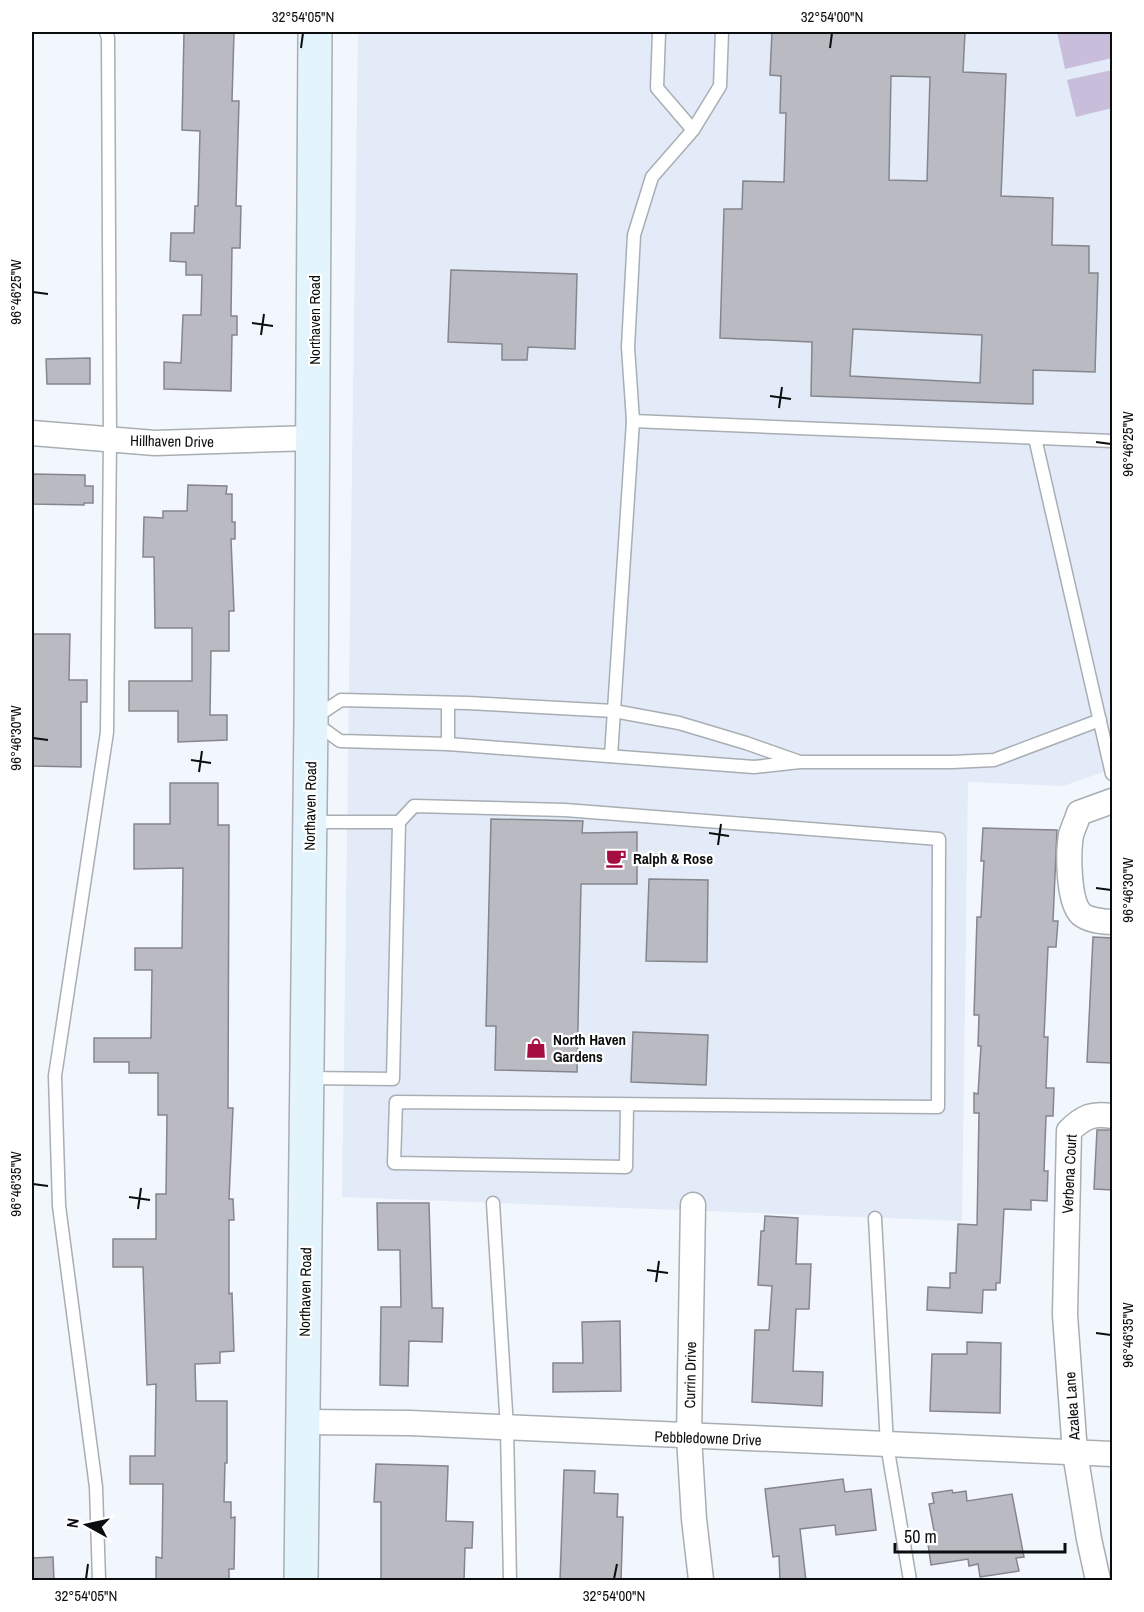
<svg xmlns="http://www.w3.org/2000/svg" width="1144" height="1612" viewBox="0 0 1144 1612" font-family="'Archivo Narrow',sans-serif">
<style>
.built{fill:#e2ebf7}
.green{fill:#c8bedc}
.building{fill:#babbc2;stroke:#85868c;stroke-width:1.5;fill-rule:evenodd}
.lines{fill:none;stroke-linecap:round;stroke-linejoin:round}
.lane-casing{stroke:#a9aeb3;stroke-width:15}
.street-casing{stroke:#a9aeb3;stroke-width:27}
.secondary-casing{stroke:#a9aeb3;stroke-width:36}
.lane{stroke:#fff;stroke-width:12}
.street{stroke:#fff;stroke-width:24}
.secondary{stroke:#e3f4fc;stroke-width:33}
.ticks{fill:none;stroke:#0b0d0f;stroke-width:2}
.labels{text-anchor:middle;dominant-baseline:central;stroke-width:4.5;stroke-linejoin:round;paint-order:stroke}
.street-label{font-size:15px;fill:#0b0d0f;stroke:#fff}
.poi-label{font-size:15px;font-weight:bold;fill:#0b0d0f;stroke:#fff;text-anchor:start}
.neatline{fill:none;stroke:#0b0d0f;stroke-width:2}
.ticks-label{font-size:15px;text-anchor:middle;fill:#0b0d0f}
</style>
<rect width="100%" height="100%" fill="#f2f7fd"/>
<polygon class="built" points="358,32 1112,32 1112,769 1063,786 968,782 962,1221 342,1197"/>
<g class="green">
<polygon points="1057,32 1112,32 1112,58 1065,69"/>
<polygon points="1112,70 1112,108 1076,117 1067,80"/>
</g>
<g class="building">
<polygon points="184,32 234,32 232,101 239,101 236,206 241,206 240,248 232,248 231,316 237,316 237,335 232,335 231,391 164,389 164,362 181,363 183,315 201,315 202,275 186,275 186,262 170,261 171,233 194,233 195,206 198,206 200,131 182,130"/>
<path d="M772,32H965L963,72L1006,74L1001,196L1053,198L1052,245L1089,246V273H1098L1095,372L1033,370V404L811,396L812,342L720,338L724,209H742L743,181L784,182L786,113H780L781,76L770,75ZM891,76L930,77L927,181L889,180ZM853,329L982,335L980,383L850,376Z"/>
<polygon points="451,270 577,274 575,349 528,347 527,360 502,360 502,344 448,342"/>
<polygon points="90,358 90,384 47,384 46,359"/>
<polygon points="32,474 85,475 85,486 93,486 93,503 84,503 84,505 32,504"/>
<polygon points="188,485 227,486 226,494 232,494 232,522 235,522 235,539 231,539 234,611 229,611 229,651 211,651 210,715 227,715 227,740 178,742 178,711 129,711 129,681 192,681 192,628 155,628 154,557 143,557 144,517 163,518 163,511 187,511"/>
<polygon points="32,634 70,634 69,680 87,680 87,702 81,702 81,767 32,766"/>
<polygon points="170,783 218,783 218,825 229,825 228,1108 233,1108 229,1199 233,1199 234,1220 229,1220 229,1294 232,1293 234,1351 220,1352 220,1363 195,1364 196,1401 227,1401 227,1463 225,1463 224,1502 231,1502 231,1518 235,1517 234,1569 229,1569 229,1581 156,1581 156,1557 162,1558 163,1484 130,1484 130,1456 155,1456 156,1384 147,1385 143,1267 113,1267 113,1239 156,1239 156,1194 166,1194 167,1115 158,1115 158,1073 129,1073 129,1062 94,1062 94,1038 151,1038 152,970 135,970 135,948 182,948 183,868 134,869 134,824 170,824"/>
<polygon points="491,819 583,821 582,833 637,832 637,884 581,884 577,1072 495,1070 496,1026 486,1026"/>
<polygon points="983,828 1057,830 1053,921 1058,921 1056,947 1048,947 1044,1037 1048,1037 1046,1088 1054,1088 1053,1116 1046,1116 1044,1171 1048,1171 1047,1201 1031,1200 1031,1210 1004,1209 1000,1283 996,1283 996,1290 983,1290 982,1313 927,1310 928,1287 950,1288 950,1273 956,1273 958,1224 977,1225 979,1113 974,1113 974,1093 978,1094 981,1046 978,1046 979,1015 974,1015 977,917 981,917 984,861 981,861"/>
<polygon points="649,879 708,880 707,962 646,961"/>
<polygon points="1093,937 1113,938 1113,1063 1087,1062"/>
<polygon points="633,1032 708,1035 706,1085 631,1082"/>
<polygon points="1097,1130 1113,1130 1113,1190 1094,1189"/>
<polygon points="377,1203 429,1203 432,1308 443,1308 442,1342 409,1341 408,1386 380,1385 381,1307 401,1307 400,1250 378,1250"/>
<polygon points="765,1216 798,1218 796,1264 811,1264 809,1309 796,1309 793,1371 823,1372 822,1406 752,1402 755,1330 769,1330 772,1286 758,1285 761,1231 764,1231"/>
<polygon points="620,1321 621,1391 553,1392 553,1363 583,1363 582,1322"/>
<polygon points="967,1342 1001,1343 1000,1413 930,1411 932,1354 967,1354"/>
<polygon points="376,1464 448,1466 446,1521 473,1522 472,1548 465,1548 464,1581 381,1581 381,1502 374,1502"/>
<polygon points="564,1470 595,1471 594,1493 618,1494 617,1517 623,1517 621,1581 560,1581"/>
<polygon points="843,1479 845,1492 871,1489 876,1530 836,1535 835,1525 800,1529 806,1581 780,1581 779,1556 773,1557 765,1489"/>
<polygon points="952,1490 953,1493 966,1491 967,1501 1012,1494 1024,1557 1016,1558 1019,1571 980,1577 978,1564 969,1566 968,1559 931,1565 927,1537 935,1536 929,1504 934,1503 932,1493"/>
<polygon points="53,1557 54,1581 32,1581 32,1558"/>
</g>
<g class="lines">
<g class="lane-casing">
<g id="lane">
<polyline points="659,32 657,88 693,130"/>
<polyline points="633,421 1112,441"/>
<polyline points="1035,438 1112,774"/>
<polyline points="448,744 448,703"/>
<polyline points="611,756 633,421 628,347 634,235 652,177 693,130 720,86 722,32"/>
<polyline points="800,762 746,743 679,723 614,711 468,703 341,700 311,720 340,741 448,744 754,767 800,762 952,762 994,760 1100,720"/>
<polyline points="399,822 414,806 565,810 939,839 938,1107 396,1102 394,1163 626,1167 627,1105"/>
<polyline points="308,1078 393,1079 399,822 312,822"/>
<polyline points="493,1203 507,1428 510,1580"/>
<polyline points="875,1218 887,1445 910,1580"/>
<polyline points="99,1580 96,1487 59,1206 55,1076 107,732 110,440 108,38 106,32"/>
</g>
</g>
<g class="street-casing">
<g id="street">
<polyline points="32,433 155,443 313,438"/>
<path d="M1112,801L1079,813C1077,820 1073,828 1071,835C1068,853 1068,901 1081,914C1088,920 1103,922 1112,922"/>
<polyline points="693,1205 689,1437 694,1519 701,1580"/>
<polyline points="304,1422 410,1423 1112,1454"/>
<path d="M1098,1580L1089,1539L1075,1453L1065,1315L1069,1131C1083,1117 1092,1113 1112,1116"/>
</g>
</g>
<g class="secondary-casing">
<polyline id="secondary" points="301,1580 311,720 315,32"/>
</g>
<use href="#lane" class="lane"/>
<use href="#street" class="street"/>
<use href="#secondary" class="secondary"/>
</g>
<path class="ticks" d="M301,48L303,33M830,48L832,33M33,292L48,294M252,323L273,326M261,335L264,314M770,396L791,399M779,408L782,387M1096,442L1111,444M33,738L48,740M191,760L211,763M199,772L202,751M709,833L729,836M718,845L721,824M1096,888L1111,890M33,1184L48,1186M129,1197L150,1200M138,1209L141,1188M647,1270L668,1273M656,1282L659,1261M1096,1333L1111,1335M86,1579L88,1564M614,1579L617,1564"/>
<defs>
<g id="cafe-bare" transform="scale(1.62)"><path d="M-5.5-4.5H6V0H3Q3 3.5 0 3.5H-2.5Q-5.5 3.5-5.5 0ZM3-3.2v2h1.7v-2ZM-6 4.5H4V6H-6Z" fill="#a60e41" stroke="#fff" stroke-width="2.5" paint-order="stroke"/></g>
<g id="shop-bare" transform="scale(1.62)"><path d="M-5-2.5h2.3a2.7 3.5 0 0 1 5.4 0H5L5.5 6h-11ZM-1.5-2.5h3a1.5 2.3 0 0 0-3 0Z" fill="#a60e41" stroke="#fff" stroke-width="2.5" paint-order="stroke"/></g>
</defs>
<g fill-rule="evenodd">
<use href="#cafe-bare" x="616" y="858"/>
<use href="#shop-bare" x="536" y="1048"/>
</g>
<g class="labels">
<g class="street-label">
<text transform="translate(314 320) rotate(-90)">Northaven Road</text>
<text transform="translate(172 441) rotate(1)">Hillhaven Drive</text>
<text transform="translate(310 806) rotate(-89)">Northaven Road</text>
<text transform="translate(1069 1174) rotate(-87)">Verbena Court</text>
<text transform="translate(305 1292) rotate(-89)">Northaven Road</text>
<text transform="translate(690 1375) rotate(-89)">Currin Drive</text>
<text transform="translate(1072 1406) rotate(-94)">Azalea Lane</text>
<text transform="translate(708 1438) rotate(2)">Pebbledowne Drive</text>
</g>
<g class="poi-label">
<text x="633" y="858">Ralph &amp; Rose</text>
<text x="553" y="1039">North Haven<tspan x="553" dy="17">Gardens</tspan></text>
</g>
</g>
<rect width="1144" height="1612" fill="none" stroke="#ffffff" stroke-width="66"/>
<g transform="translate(87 1525) rotate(278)" stroke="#ffffff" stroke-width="4.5" paint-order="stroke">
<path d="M0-4.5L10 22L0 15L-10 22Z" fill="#0b0d0f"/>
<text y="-9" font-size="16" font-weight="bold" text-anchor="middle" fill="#0b0d0f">N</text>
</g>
<path d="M895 1543v9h170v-9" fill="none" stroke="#0b0d0f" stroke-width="3"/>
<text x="904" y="1543" font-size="18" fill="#0b0d0f" stroke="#ffffff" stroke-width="4.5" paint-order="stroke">50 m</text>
<rect x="33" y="33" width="1078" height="1546" class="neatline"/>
<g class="ticks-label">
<text x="303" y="22">32°54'05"N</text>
<text x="832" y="22">32°54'00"N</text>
<text transform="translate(16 292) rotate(-90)" y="5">96°46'25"W</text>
<text transform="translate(1128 444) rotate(-90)" y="5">96°46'25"W</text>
<text transform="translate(16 738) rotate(-90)" y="5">96°46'30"W</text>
<text transform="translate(1128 890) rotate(-90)" y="5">96°46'30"W</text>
<text transform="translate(16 1184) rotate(-90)" y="5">96°46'35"W</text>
<text transform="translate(1128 1335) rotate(-90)" y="5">96°46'35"W</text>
<text x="86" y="1601">32°54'05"N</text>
<text x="614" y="1601">32°54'00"N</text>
</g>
</svg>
